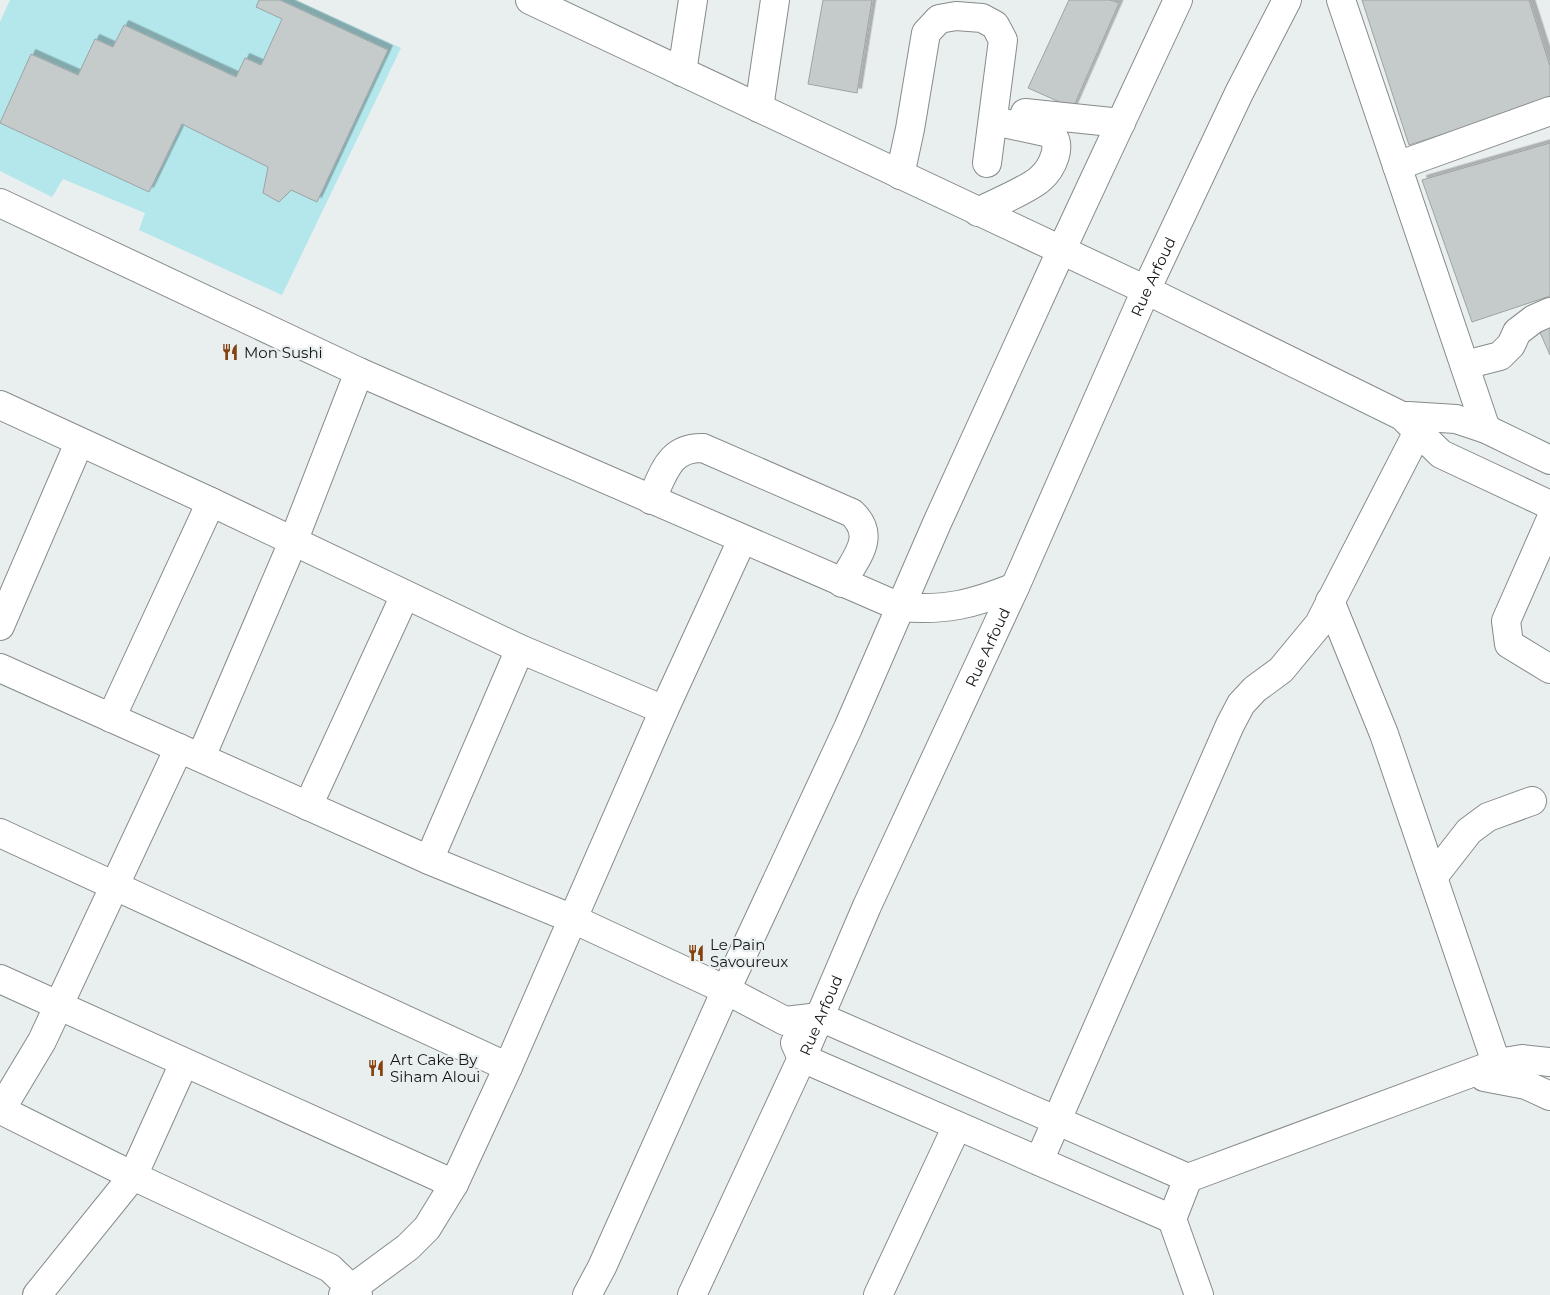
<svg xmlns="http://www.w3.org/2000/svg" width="1550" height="1295" viewBox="0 0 1550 1295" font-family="Montserrat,sans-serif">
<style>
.green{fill:#b3e7eb}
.building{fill:#c5cbcb;stroke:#9ea3a4;filter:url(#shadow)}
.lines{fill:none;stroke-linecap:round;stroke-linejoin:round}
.minor-casing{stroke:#868b8b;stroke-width:30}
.minor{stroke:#fff;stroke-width:28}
.labels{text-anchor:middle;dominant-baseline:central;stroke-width:4.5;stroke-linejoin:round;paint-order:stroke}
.street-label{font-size:15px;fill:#151717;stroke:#e9eeef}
.poi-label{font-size:15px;fill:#151717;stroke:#e9eeef;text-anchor:start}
</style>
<defs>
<filter id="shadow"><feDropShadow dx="4.5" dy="-4.5" stdDeviation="0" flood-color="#0004"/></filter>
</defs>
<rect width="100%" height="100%" fill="#e9eeef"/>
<polygon class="green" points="10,0 296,0 401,48 282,295 139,230 145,213 63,179 52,197 0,171 0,22"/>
<g class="building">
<polygon points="259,0 280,0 388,50 317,202 291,190 279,202 263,193 268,167 182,124 149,192 0,123 31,54 78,75 95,39 113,47 124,25 236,77 245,58 261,65 282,19 256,7"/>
<polygon points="823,0 872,0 857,93 808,84"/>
<polygon points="1069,0 1110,0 1119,3 1073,108 1028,88"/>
<polygon points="1362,0 1529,0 1550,66 1550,100 1409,145"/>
<polygon points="1550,143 1550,296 1472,322 1422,180"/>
<polygon points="1550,324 1550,355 1538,328"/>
</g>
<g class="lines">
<g class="minor-casing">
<g id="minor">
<polyline points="530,0 1146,290 1402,416 1441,454 1550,505"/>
<polyline points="1341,0 1486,429"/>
<polyline points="682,72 693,0"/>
<polyline points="759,108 775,0"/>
<polyline points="1025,113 1121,123"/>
<polyline points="1397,166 1550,111"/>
<polyline points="900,175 910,129 926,33 939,19 956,16 982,18 995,25 1003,40 987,163"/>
<path d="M0,203L359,372L900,607C946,611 973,604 1015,587"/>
<path d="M978,212C993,204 1028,190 1040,179C1052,169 1064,144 1050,133L994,121"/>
<polyline points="1465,365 1500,356 1511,345 1517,332 1534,319 1550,312"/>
<polyline points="0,405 211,502 520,649 664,710"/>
<polyline points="1408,416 1456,419 1486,429 1550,460"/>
<path d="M651,500C664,473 669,447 703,448L852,513C877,537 856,557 842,583"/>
<polyline points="1550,521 1506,621 1509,644 1550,669"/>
<polyline points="1330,601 1384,734 1502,1080"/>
<polyline points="0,626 79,443"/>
<polyline points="0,668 429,860 573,919 726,990 785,1021 820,1017 1188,1178 1498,1063 1522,1059 1550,1062"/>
<polyline points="111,718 211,502"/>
<polyline points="201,757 293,542 359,372"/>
<polyline points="308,806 405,595"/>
<polyline points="0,833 508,1067"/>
<polyline points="429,860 520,649"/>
<polyline points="1433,877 1469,831 1488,817 1532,801"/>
<polyline points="0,979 454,1184"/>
<polyline points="795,1043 802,1058 1172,1219"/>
<polyline points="1484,1077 1526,1085 1550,1096"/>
<polyline points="1,1110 133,1176 330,1268 358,1295"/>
<polyline points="0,1111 42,1041 179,748"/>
<polyline points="1039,1161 1230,725 1241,704 1255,689 1281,670 1319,624 1425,418"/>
<polyline points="1188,1178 1172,1219 1199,1295"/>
<polyline points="37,1295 133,1176 184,1063"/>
<polyline points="343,1295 408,1247 427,1228 454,1184 508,1067 664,710 742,540"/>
<polyline points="587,1295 602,1267 726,990 848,728 937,523 1061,251 1178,0"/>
<path id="s1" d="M692,1295L802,1058L867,906L1015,587L1146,290L1239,93L1287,0"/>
<polyline points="878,1295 957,1126"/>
</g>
</g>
<use href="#minor" class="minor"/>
</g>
<defs>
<g id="restaurant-bare" transform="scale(1.35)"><path d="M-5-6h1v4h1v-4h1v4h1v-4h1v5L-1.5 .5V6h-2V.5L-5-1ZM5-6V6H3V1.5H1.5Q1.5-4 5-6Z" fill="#84420e" stroke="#e9eeef" stroke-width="2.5" paint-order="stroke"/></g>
</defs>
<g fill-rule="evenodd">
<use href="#restaurant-bare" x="230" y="352"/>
<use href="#restaurant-bare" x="696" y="953"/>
<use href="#restaurant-bare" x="376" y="1068"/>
</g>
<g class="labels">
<g class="street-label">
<text stroke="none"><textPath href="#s1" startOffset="1118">Rue Arfoud</textPath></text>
<text stroke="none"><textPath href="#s1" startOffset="712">Rue Arfoud</textPath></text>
<text stroke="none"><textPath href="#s1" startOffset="308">Rue Arfoud</textPath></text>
</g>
<g class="poi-label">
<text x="244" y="352">Mon Sushi</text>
<text x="710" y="944">Le Pain<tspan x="710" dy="17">Savoureux</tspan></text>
<text x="390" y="1059">Art Cake By<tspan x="390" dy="17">Siham Aloui</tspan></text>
</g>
</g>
</svg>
